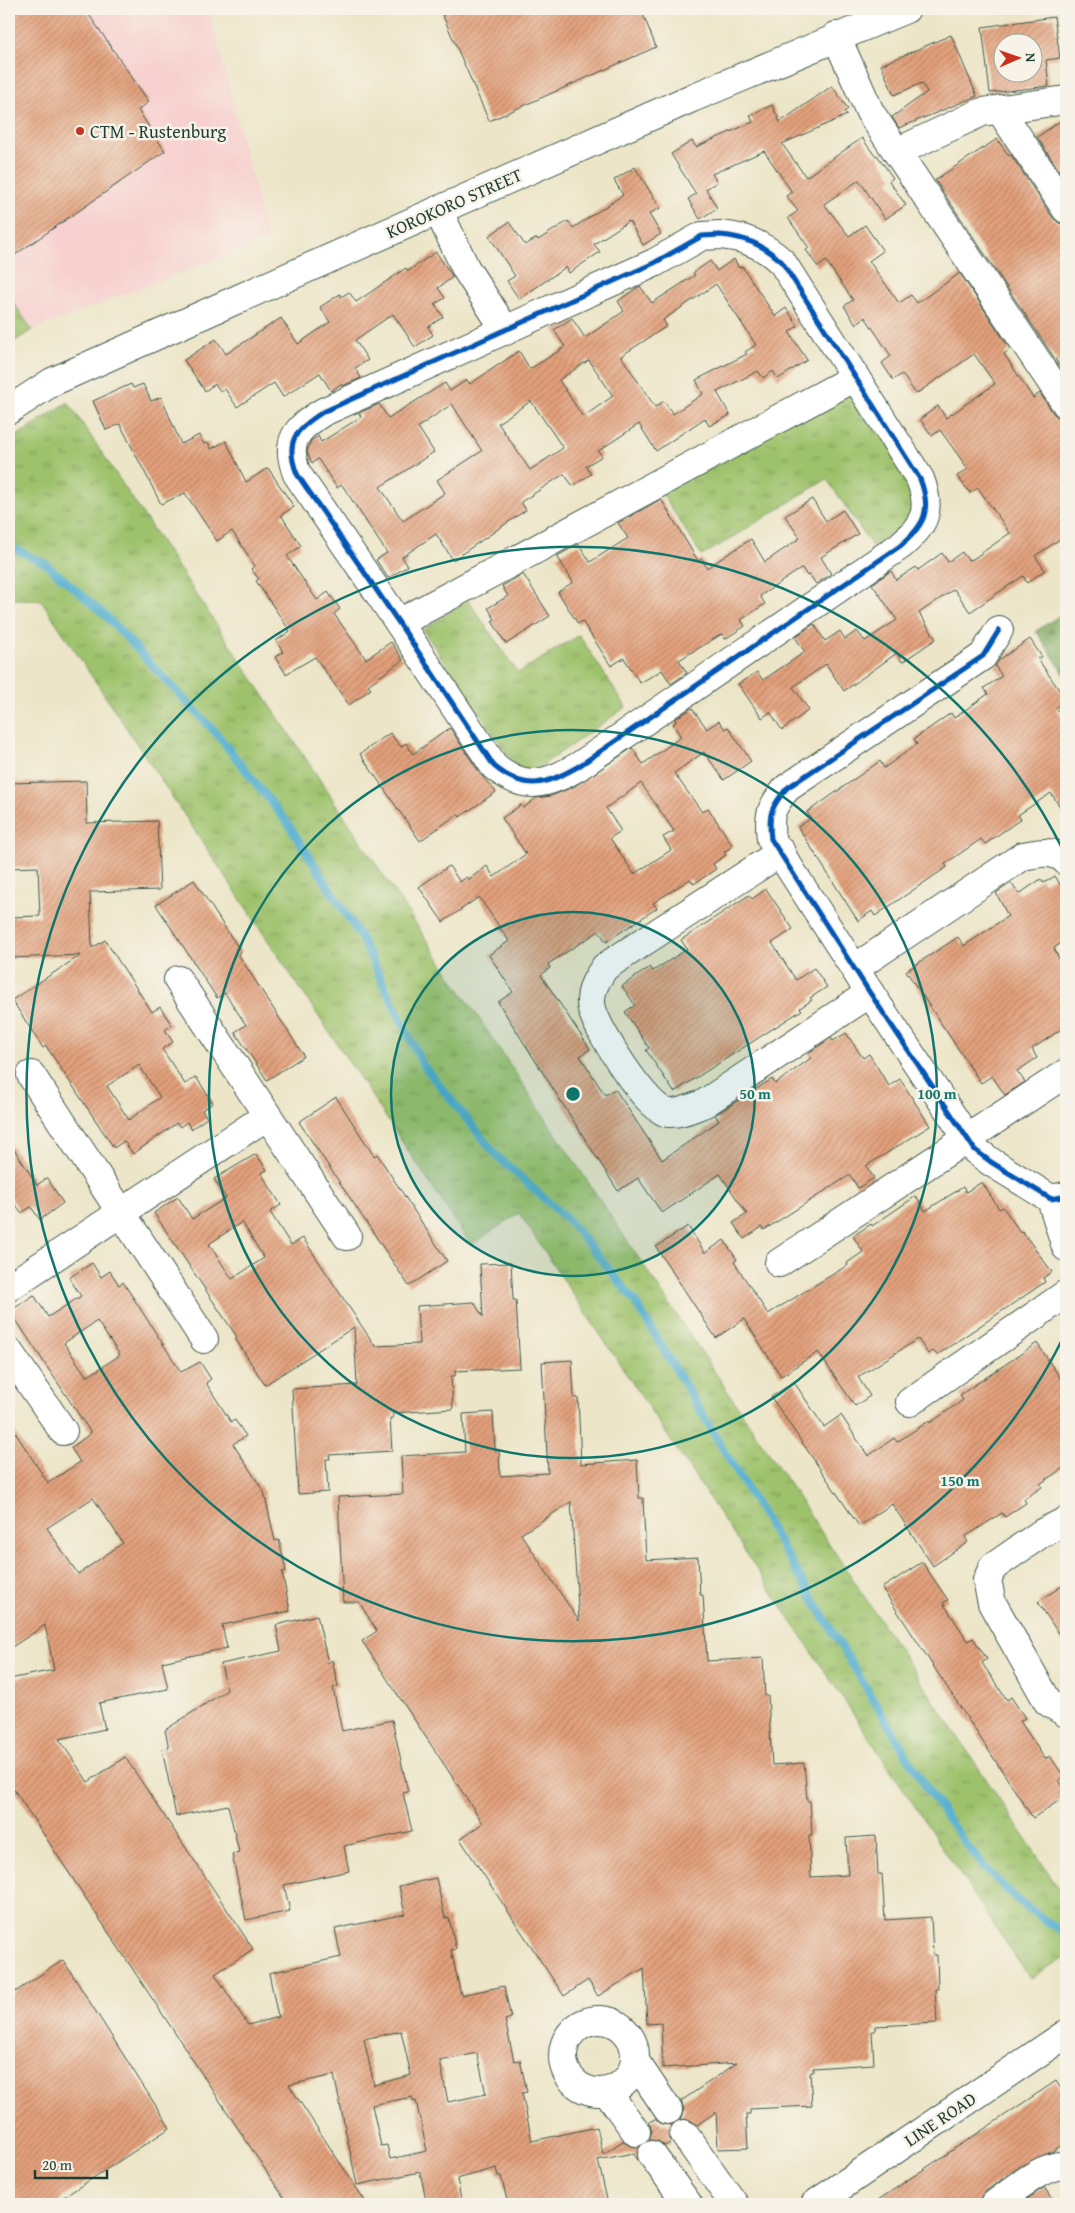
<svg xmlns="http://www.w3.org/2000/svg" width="1075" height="2213" viewBox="0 0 1075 2213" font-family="'Gentium Book Plus',serif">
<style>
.built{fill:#f7d0cf}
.grass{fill:url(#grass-tufts);stroke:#5e8050}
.forest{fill:url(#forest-firs);stroke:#4e724a}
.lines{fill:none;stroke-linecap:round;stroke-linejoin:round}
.stream{stroke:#51aecf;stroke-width:8}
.building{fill:url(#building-hatch);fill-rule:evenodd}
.minor-casing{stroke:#3e564a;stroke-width:30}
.minor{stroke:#fff;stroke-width:28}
.cycleway-casing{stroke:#f7f3e8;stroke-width:8}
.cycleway{stroke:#0057b8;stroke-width:5}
.ring{fill:none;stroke:#0f766e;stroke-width:2.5}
.poi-dot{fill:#c8321e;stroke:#f7f3e8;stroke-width:2}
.labels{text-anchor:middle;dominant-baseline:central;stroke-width:5;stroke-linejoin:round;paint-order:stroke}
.poi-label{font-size:18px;fill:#1f3d34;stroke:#f7f3e8;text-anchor:start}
.street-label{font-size:18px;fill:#1f3d34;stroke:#f7f3e8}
.centre{fill:#0f766e;stroke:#f7f3e8;stroke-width:2.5}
.ring-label{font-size:15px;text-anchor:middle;font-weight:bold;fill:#0f766e;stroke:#f7f3e8;stroke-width:5;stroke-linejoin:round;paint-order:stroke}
</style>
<defs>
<pattern id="grass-tufts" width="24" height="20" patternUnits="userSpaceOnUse" patternTransform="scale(1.25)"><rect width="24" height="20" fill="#9ec26c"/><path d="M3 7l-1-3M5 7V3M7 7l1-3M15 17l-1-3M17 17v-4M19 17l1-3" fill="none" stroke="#809f5a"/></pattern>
<pattern id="forest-firs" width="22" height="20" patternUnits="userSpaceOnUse" patternTransform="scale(1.25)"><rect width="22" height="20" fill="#7ea860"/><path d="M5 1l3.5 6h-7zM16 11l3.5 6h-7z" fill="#678a50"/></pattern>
<pattern id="building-hatch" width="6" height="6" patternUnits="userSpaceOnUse" patternTransform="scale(1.25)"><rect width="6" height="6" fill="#e3a07b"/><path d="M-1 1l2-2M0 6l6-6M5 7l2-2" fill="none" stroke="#b78466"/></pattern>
</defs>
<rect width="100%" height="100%" fill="#f7f3e8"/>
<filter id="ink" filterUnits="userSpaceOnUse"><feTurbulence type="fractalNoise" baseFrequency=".02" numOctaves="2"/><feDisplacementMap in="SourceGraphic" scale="10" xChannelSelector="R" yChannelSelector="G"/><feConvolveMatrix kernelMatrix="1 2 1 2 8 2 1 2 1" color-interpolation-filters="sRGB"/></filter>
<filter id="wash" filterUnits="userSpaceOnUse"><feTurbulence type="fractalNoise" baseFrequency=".0096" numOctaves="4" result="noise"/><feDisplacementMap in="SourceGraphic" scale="20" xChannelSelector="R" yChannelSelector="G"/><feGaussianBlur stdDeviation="1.12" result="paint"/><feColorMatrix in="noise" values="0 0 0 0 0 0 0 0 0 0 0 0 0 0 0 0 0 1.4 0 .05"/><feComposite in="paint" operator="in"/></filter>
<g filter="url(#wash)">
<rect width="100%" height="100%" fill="#ece5c7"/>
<polygon class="built" points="9,9 209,9 267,239 32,330 9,296"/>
<g class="grass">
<polygon points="9,296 32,330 9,345"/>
<polygon points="841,391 855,395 931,508 872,546 827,479 702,556 659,489"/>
<polygon points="68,402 1060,1890 1066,1890 1066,1956 1030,1979 519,1213 471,1245 41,600 9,599 9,441"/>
<polygon points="468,600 518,673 579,635 626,707 524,778 423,630"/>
</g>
<polygon class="forest" points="1066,611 1066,677 1036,631"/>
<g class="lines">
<path class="stream" d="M9,546L46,564L105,615L216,733L289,825L360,936L423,1065L496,1155L569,1221L634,1300L922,1781C964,1845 998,1894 1066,1934"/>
</g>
<g id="blocks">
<g class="building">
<polygon points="9,9 85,9 149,102 138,110 165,151 9,259"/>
<polygon points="440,9 641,9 656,47 489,121"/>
<path d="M1054,17L1060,58L1046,60L1049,86L990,93L982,27ZM1002,42H1032V72H1002Z"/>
<polygon points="951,35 977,96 899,128 892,117 927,92 922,83 894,95 881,65"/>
<polygon points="832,86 848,109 844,112 847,115 782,144 806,177 862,138 875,156 877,155 893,178 889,181 906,205 885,219 859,180 824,204 849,236 865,225 883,251 869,261 899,303 911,295 917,303 960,273 1010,349 1004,354 1033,398 1040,393 1053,413 1059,418 1066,420 1066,535 1035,556 1045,570 1027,583 1023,576 970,612 954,589 919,613 936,639 902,662 897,653 844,691 826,664 793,687 809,710 782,730 770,712 762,718 738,684 757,672 763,680 805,652 795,637 814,624 825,641 840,631 845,639 857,631 865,641 897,620 872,584 891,571 896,580 916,567 918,570 942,553 948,562 962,552 968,560 973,559 1010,533 978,488 970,493 957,476 968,469 940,430 932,436 920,419 938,406 946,418 995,384 974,354 916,394 902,374 893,380 882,363 891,356 865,317 856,324 844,306 853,300 826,261 818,267 806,250 809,248 788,218 798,211 786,196 792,192 764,151 712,174 717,182 706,189 717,208 700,219 688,199 696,194 671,154 692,141 696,147 753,122 750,115 772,105 780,122"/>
<polygon points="1066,117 1066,181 1037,137"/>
<polygon points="997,139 1009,156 1011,155 1053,218 1059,223 1066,225 1066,375 935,180"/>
<polygon points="635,167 660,208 649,214 661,234 643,245 629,221 594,244 600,252 569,273 566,267 519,299 507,281 515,276 489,236 509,222 525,245 537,238 538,240 568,221 573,228 623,195 614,180"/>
<polygon points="436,252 453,277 438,288 445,298 435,304 443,317 428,327 433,335 415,347 393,314 355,340 368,360 355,368 361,378 342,386 341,384 331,391 320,373 283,397 274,383 237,407 225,389 221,392 215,384 205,391 184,360 216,339 226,354 281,318 298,344 330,322 320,307 340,294 341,297 349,292 356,302 406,268 408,271"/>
<path d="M734,259L739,268L742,266L775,316L786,308L798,326L789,332L807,360L778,379L773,371L763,378L758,371L717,392L730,415L709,426L705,418L656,451L639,424L598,451L602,456L586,466L591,474L573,486L564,474L521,502L526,510L453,560L436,534L402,557L408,566L388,578L376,560L387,553L342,485L337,488L318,459L312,463L307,452L311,441L318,436L321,442L361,417L359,413L379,404L388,418L445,383L450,391L467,380L470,384L519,351L530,369L565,347L554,330L572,318L585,338L624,311L618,301L640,286L652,303L695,275L693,273L710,261L717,271ZM716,284L756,345L745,352L747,354L696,380L703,394L673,414L664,401L655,407L621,356L667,326L663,320ZM589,360L613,396L583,417L559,380ZM531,401L563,448L530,470L498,423ZM452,404L482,451L437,480L445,493L403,521L380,487L434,452L418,427Z"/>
<polygon points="131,384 133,388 143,384 151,401 161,397 181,444 199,435 204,444 208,442 211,449 226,441 246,482 268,468 294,507 281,515 301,546 287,556 317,600 328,592 340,609 334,614 366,659 391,642 403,660 368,685 371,689 349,705 315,657 286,674 275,657 283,652 276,641 290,631 256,581 259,579 251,569 255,566 232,531 217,541 185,493 161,504 120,424 106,430 93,401"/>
<polygon points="661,499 698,561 702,559 707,568 751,539 765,562 800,538 785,516 812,499 826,521 843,510 858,534 821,557 831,574 816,584 809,574 807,576 802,568 760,596 765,604 741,620 745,626 725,639 722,634 679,660 687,673 671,684 662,670 640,683 624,658 611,666 582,621 578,624 558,592 573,582 557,556 579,544 590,562 628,538 618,523"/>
<polygon points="523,574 550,616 506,644 492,621 495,619 488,608 508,596 502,586"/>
<polygon points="1030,639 1042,657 1038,659 1066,700 1056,708 1066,722 1066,816 1051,793 1018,815 1021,819 985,844 981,839 945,864 947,867 875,916 872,911 858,921 798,827 811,818 807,812 825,800 880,761 884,768 917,744 914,739 951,713 954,718 988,694 984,688 1002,676 995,666 999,660"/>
<path d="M692,708L707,729L719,721L725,729L728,727L751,761L724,780L704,752L674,773L702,812L708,808L733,846L724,852L726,855L713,864L716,869L694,884L690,879L653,903L657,908L606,942L599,931L548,964L550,968L541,975L590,1049L580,1056L605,1095L615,1089L662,1160L719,1121L715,1115L772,1079L775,1084L811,1058L808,1053L831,1038L833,1041L846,1033L863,1058L869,1054L889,1086L900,1079L930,1126L866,1166L874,1178L858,1188L850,1175L764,1230L762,1227L744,1239L733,1223L747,1214L720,1174L662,1213L638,1178L618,1191L498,1002L513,992L489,955L509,941L479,897L443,922L419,887L449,866L460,882L467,877L468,880L487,866L494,877L526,854L502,818L521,805L523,808L536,798L551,796L575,786L632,748L643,764L681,737L673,724L676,722L675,719ZM641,783L674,831L663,837L671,850L634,874L610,838L621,831L606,808Z"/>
<polygon points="450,728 481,775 496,792 460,817 458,814 420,841 360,754 390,733 401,747 406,743 413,754"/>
<path d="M86,781L87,823L157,821L160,890L90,892L92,948L105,940L152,1012L160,1007L172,1025L165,1030L173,1042L162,1049L185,1084L196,1077L213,1103L202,1110L207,1118L191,1129L187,1122L180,1127L177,1123L133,1154L124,1141L114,1148L46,1046L43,1048L12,1000L81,955L10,958L9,917L40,916L38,867L9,868V783ZM139,1065L160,1097L129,1120L107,1086Z"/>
<polygon points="1055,876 1066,894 1066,940 1054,948 1066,974 1066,1026 1032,1049 1037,1058 1017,1071 1025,1082 1005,1095 992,1076 981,1083 906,971 958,937 964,946 1008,916 996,893 1011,883 1019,894 1041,879 1044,883"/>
<polygon points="194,880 241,952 238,954 304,1056 267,1080 235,1032 246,1025 225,993 217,998 156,905"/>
<polygon points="766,889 793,929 772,943 796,980 814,968 827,987 810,998 812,1000 800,1008 802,1010 674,1092 646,1050 649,1048 625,1012 635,1005 622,986 650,967 653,971 687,949 681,940 749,895 752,899"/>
<polygon points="336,1097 374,1156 377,1154 447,1261 409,1286 299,1122"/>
<polygon points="9,1141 37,1185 47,1178 63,1203 40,1220 31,1207 21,1213 9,1194"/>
<path d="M256,1154L267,1170L261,1173L281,1205L270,1212L291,1245L303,1238L375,1346L419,1344L417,1306L474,1302L483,1317L480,1264L511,1263L513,1300H516L520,1368L455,1371V1376H451L453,1409L393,1413V1418H390L392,1451L329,1455L330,1459H326L328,1492L298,1494L292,1389L357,1385L354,1327L265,1385L235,1338L237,1337L154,1213L178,1197L192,1219L226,1198L214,1179ZM242,1222L264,1258L232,1279L209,1244Z"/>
<polygon points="982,1182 999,1209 1003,1207 1020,1232 1022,1231 1052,1272 1043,1278 1045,1282 937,1355 933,1351 928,1354 918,1339 858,1377 870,1396 855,1406 818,1352 781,1376 744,1319 716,1338 656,1247 688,1226 705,1253 724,1240 737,1260 734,1262 768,1314 848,1265 847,1263 863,1252 853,1236 871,1224 872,1226 916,1196 925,1211 963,1187 966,1192"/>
<path d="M92,1263L101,1277L110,1271L119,1285L123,1282L181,1372L200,1362L211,1379L206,1383L231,1422L235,1420L246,1436L233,1444L264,1492L275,1541L279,1540L286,1571L282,1572L290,1611L222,1625L227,1648L162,1662L168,1689L99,1703L105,1729L59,1739L88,1782L125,1757L236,1923L253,1949L215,1974L248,2025L278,2017L269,1973L341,1957L335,1929L405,1914L399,1886L436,1878L445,1918H449L456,1949L451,1950L461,1995L504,1986L511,2018L505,2020L514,2061L520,2060L527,2092L522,2093L532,2141L597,2127L603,2154L623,2141L630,2146L639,2147L638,2160L633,2153L598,2160L608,2204H508L501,2176H498L496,2168L457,2179L462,2204H427L420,2172L357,2185L334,2075L289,2085L367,2204H288L9,1782V1679L54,1670L45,1625L9,1649V1423L48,1483L80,1462L71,1448L91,1433L10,1311L34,1295L48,1317L81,1296L69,1278ZM97,1321L120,1355L87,1377L64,1343ZM93,1498L123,1543L78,1574L47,1528ZM401,2031L411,2075L374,2085L364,2039ZM477,2053L486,2094L448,2102L440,2061ZM412,2097L413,2101H416L427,2151L390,2159L387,2145L381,2146L372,2105Z"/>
<polygon points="1037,1343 1066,1387 1066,1466 1040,1484 1042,1487 1024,1499 1026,1503 1005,1517 1002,1513 965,1537 968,1542 933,1566 892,1504 859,1526 771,1397 794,1382 824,1427 841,1415 868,1456 894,1438 897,1442 929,1421 930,1423 963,1400 960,1395"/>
<path d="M572,1360L574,1398H578L581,1464L637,1460L639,1498H643L646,1560L698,1557L700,1595H703L707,1661L763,1658L765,1696H768L772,1765L804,1763L807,1801H810L812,1835H809L811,1877L848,1875L846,1838L876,1836L878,1874H882L885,1920L931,1917L933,1955H937L938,1989H935L937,2023L875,2026V2031H872L874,2064L813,2068V2072L810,2073L812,2106L750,2109V2114H746L748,2148L718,2149L716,2112L697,2125L690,2120L680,2119L684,2109L681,2101L737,2063L663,2068L661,2023L647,2024L644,1968L598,1996L588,1980L564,1996L460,1839L483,1823L362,1641L377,1631L359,1602H343L338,1497L403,1494L401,1456L465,1452L463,1414L493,1412L495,1450H499L500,1476L548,1473L542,1362ZM571,1502L579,1621L521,1534Z"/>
<polygon points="922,1562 948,1600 943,1603 968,1641 973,1638 987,1659 982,1663 1007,1700 1011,1697 1025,1718 1020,1721 1045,1759 1050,1756 1064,1777 1059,1780 1066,1791 1066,1796 1033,1818 882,1588"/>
<polygon points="1066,1583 1066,1645 1038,1602"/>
<polygon points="317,1615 328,1663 332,1660 338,1686 333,1688 342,1731 392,1720 408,1792 403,1793 412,1831 344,1846 349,1871 284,1885 290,1911 246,1920 232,1854 239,1852 228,1805 176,1816 162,1749 169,1748 165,1730 227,1690 221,1664 281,1651 276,1625"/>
<polygon points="63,1960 170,2128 53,2204 9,2204 9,1996"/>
<polygon points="1056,2081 1066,2096 1066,2142 1053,2151 1020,2166 986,2191 980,2200 974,2204 872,2204"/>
<polygon points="655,2119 662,2124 672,2125 668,2135 671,2142 665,2146 658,2141 649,2140 652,2131 649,2123"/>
<polygon points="1045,2187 1056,2204 1021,2204 1037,2192"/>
</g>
</g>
</g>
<g filter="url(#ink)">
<use href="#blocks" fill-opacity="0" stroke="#3e564a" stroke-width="1"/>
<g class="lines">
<g class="minor-casing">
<g id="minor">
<polyline points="836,36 870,112 1066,404"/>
<polyline points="1000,110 1066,209"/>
<polyline points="897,152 982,112 1066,100"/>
<polyline points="438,210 466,269 506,331"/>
<path d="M720,235C745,237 764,245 782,262L920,479C932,510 925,525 900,546L579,766C546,785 525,792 494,766L399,623L297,474C284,441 296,429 323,412L654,263L702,236Z"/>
<polyline points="9,410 52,382 238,299 692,98 906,9"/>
<polyline points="399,623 854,378"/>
<path d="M999,630L983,656L787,788C771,807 768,814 771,839L870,993L975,1150L991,1162L1051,1199L1066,1196"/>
<path d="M781,852L605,967C596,980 588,993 592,1009C597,1030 647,1110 668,1113C680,1114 694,1107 705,1103L870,993"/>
<path d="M855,968L1023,856C1038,853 1055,849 1066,861"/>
<polyline points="178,980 347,1236"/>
<polyline points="31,1075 204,1339"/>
<polyline points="1051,1199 1066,1247"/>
<polyline points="779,1263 1066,1073"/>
<polyline points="9,1287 267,1116"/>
<polyline points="9,1352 63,1431"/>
<polyline points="910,1402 1066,1294"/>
<polyline points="1066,1521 1042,1533 993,1567 987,1580 992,1603 1048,1702 1066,1713"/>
<circle cx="599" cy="2056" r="36"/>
<polyline points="635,2061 668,2110"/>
<polyline points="607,2092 636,2132"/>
<polyline points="684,2134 734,2204"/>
<polyline points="652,2155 688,2204"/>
<polyline points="815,2204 1066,2034"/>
<path d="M995,2204C1012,2192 1045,2162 1066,2166"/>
</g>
</g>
<use href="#minor" class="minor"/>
<g class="cycleway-casing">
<g id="cycleway">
<path d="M720,235C745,237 764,245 782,262L920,479C932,510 925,525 900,546L579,766C546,785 525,792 494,766L399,623L297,474C284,441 296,429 323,412L654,263L702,236Z"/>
<path d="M999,630L983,656L787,788C771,807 768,814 771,839L870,993L975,1150L991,1162L1051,1199L1066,1196"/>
</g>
</g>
<use href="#cycleway" class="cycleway"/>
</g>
</g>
<circle cx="573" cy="1094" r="182" fill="#0f766e" fill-opacity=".12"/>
<g class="ring">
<circle cx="573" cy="1094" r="182"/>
<circle cx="573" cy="1094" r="364"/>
<path d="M1065 1334A547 547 0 1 1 1065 854"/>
</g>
<circle class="poi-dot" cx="80" cy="131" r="5"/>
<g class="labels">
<g class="poi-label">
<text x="90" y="131">CTM - Rustenburg</text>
</g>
<g class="street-label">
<text transform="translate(454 203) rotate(-24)">KOROKORO STREET</text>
<text transform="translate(940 2119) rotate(-34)">LINE ROAD</text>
</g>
</g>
<circle cx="573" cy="1094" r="8" class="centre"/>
<g class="ring-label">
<text x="755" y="1099">50 m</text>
<text x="937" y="1099">100 m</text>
<text x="960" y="1486">150 m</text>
</g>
<rect width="1075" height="2213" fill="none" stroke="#f7f3e8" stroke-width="30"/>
<g transform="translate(1018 58) rotate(88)"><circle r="24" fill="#f7f3e8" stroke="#a1aaa0"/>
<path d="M0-4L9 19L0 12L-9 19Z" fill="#c8321e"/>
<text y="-8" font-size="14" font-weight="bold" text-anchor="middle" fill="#1f3d34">N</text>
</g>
<path d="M35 2170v8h72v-8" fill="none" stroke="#1f3d34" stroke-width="2.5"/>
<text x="42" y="2170" font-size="15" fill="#1f3d34" stroke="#f7f3e8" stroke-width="4" paint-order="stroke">20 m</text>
</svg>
